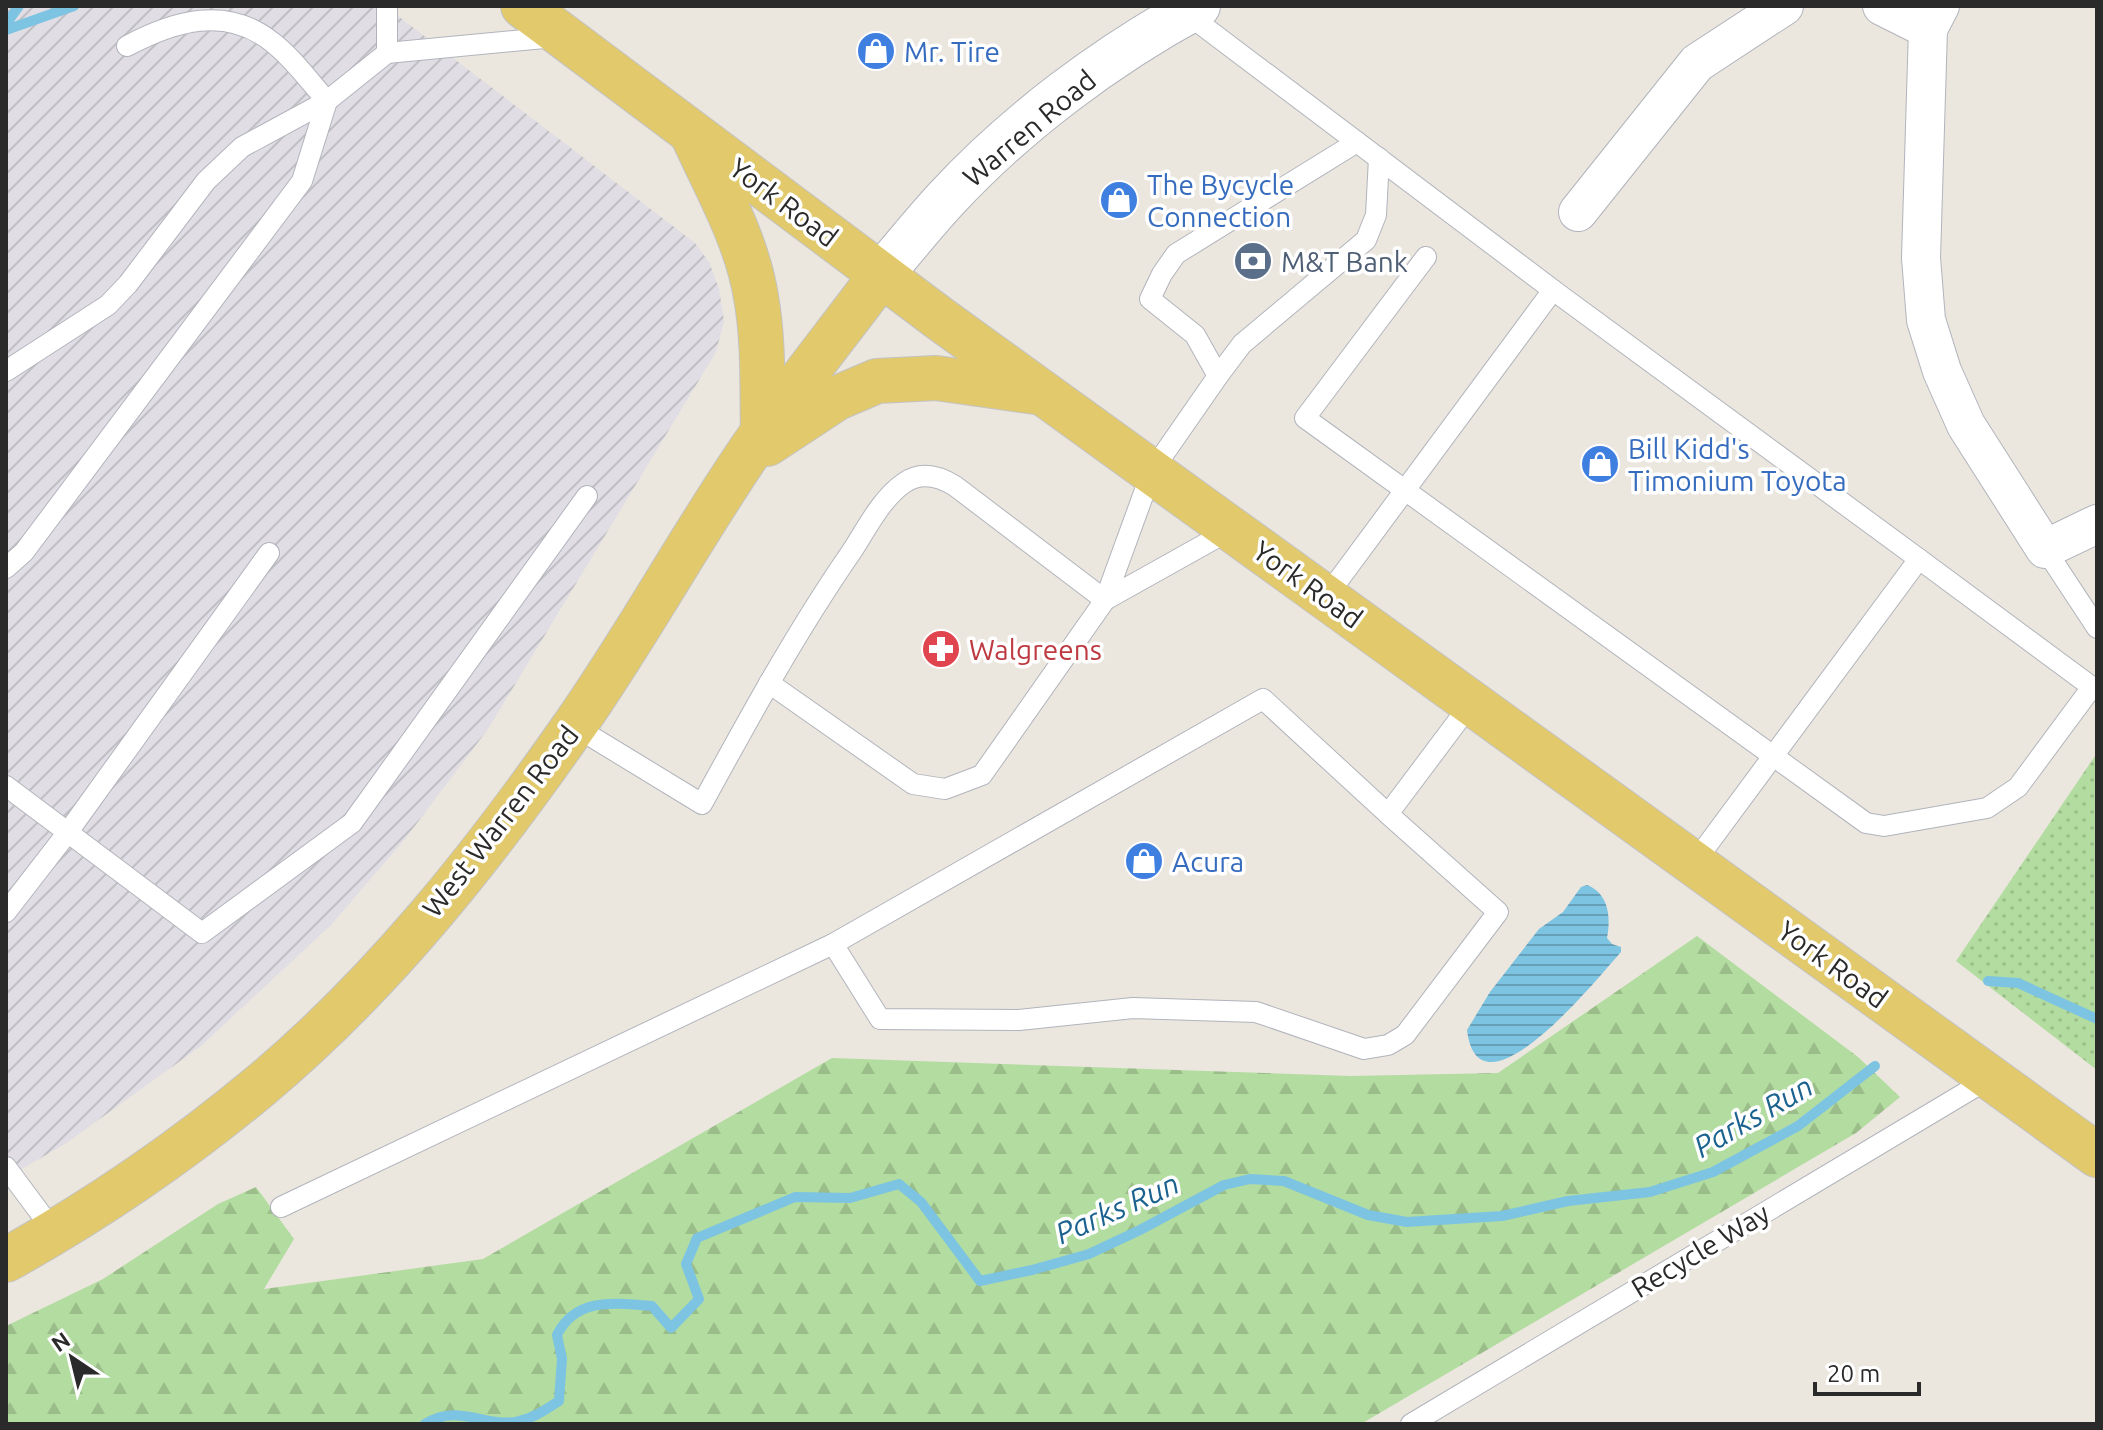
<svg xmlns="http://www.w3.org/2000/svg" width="2103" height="1430" viewBox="0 0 2103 1430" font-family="Ubuntu,sans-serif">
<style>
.industrial{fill:url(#industrial-furrows)}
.forest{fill:url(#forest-firs)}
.park{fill:url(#park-dots)}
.water{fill:url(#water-rules)}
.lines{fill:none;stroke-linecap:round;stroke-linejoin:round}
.stream{stroke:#7cc4e2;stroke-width:10}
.lane-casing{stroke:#b1b4bc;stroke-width:22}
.street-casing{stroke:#b1b4bc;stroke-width:40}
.secondary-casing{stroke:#b1b4bc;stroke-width:46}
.primary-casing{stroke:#c3c3c3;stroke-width:46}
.lane{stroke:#fff;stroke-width:20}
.street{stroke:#fff;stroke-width:38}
.secondary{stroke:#fff;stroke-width:44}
.primary{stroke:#e2ca6c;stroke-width:44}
.labels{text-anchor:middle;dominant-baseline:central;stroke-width:7;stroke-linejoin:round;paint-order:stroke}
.shop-label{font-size:28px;fill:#366cbe;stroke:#fff;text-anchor:start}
.street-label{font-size:28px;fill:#2a2a2a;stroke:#fff}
.service-label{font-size:28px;fill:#4e5e75;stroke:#fff;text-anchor:start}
.health-label{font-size:28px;fill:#be3a42;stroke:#fff;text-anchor:start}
.water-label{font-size:30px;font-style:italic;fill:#1b638e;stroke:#fff}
</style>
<defs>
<pattern id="industrial-furrows" width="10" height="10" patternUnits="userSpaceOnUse" patternTransform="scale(2)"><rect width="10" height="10" fill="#e0dee4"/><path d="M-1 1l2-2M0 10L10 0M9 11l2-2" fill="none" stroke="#c0bfc4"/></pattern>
<pattern id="forest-firs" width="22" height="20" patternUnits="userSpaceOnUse" patternTransform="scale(2)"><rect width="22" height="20" fill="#b3dca0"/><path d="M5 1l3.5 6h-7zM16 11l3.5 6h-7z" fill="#9abd8a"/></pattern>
<pattern id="park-dots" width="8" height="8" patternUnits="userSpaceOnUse" patternTransform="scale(2)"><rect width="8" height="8" fill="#b3dca0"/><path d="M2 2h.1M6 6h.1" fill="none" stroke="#9abd8a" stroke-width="1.8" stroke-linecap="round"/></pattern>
<pattern id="water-rules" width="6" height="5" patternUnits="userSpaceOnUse" patternTransform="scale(2)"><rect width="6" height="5" fill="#7cc4e2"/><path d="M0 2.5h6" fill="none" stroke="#669fb7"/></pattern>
</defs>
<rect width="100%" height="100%" fill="#ebe6de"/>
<polygon class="industrial" points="6,6 385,6 695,243 709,262 719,289 724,321 716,352 488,729 405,839 331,925 201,1046 65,1144 6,1178"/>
<polygon class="forest" points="1697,936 1858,1057 1900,1097 1856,1133 1361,1424 6,1424 6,1326 103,1279 218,1204 256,1187 294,1239 264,1289 483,1259 832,1058 1350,1076 1498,1073"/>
<polygon class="park" points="2097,753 2097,1070 1956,961"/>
<path class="water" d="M1587,885C1609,894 1611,917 1607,938L1612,944L1621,947V952C1600,975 1479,1127 1467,1030L1490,992L1539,929L1563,912L1581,887Z"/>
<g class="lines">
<g class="stream">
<polyline points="6,24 19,6"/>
<polyline points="6,30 74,6"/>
<polyline points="1988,981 2018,983 2097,1019"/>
<path d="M425,1424C459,1402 486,1429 519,1421C534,1418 546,1409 559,1401L562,1359L557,1335C576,1297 615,1303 652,1306L671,1328L699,1299L686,1264L697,1238L795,1197L850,1198L899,1184L921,1202L980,1281L1032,1270L1089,1254L1140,1230L1224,1185L1250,1179L1284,1181L1368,1215L1407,1222L1502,1216L1568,1201L1650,1192L1713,1172L1798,1126L1875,1066"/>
</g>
<g class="lane-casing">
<g id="lane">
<polyline points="387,6 387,53 555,37"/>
<polyline points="1186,13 1553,290"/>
<polyline points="1426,257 1305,418 1866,823 1884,826 1987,808 2018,787 2092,687 1919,559"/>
<polyline points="6,371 108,305 128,284 206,181 242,147 327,101 387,53"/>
<polyline points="1218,376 1195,335 1150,299 1162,274 1176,254 1357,142"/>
<polyline points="2045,549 2097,628"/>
<path d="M6,568L24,552L302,181L327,101C310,82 293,58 272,42C226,5 174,21 127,46"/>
<polyline points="1326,597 1553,290 1919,559 1694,863"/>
<polyline points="1105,600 1232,529"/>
<polyline points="769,683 913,784 945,789 982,775 1105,600 1152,471 1218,376 1242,344 1366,240 1376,215 1379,158"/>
<path d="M574,726L702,804C749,718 796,632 852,551C867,528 881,499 904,483C921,471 939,476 955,486L1105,600"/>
<polyline points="6,786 202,933 352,823 587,496"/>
<polyline points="1388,814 1498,912 1405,1035 1388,1045 1364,1049 1256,1012 1133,1008 1019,1020 880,1019 833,944 1263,699 1388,814 1472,702"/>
<polyline points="6,912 68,832 269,553"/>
<polyline points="6,1167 55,1233"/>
<polyline points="281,1207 833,944"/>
<polyline points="1411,1424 1990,1078"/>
</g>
</g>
<g class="street-casing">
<g id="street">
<polyline points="1882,6 1928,29"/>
<polyline points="1940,6 1928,29 1921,258 1926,320 1942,371 1966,425 2045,549 2097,524"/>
<polyline points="1578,212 1697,63 1784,6"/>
</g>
</g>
<g class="secondary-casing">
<path id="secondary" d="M881,275C902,250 923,224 945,200C1016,123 1106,56 1198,6"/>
</g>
<g class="primary-casing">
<g id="primary">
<polyline points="523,6 939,318 2097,1155"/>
<path d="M693,136C716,187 747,240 756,297C764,341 762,388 763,433"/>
<polyline points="767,444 837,398 877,381 936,378 1036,392"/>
<path d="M6,1260C96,1210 181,1152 260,1086C381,985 482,858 572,729C634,641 685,547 745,458C787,395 836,336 881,275"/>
</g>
</g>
<use href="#lane" class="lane"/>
<use href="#street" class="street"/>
<use href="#secondary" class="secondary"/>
<use href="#primary" class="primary"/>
</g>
<defs>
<g id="shop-disc" transform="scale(2)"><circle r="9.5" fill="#3f7fe0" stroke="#fff"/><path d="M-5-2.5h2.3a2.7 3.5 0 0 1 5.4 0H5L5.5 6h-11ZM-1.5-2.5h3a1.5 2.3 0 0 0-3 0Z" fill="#fff"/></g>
<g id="bank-disc" transform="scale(2)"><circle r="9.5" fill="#5c6f8a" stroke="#fff"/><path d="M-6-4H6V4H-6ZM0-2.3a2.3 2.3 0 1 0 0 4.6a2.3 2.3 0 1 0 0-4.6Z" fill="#fff"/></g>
<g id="pharmacy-disc" transform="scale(2)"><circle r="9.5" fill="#e0444e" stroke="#fff"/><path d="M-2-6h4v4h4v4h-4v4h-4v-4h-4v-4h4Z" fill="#fff"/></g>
</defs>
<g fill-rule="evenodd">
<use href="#shop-disc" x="876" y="51"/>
<use href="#shop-disc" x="1119" y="200"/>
<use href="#bank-disc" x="1253" y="261"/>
<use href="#shop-disc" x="1600" y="464"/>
<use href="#pharmacy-disc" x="941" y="649"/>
<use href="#shop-disc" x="1144" y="861"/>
</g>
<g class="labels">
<g class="shop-label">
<text x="904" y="51">Mr. Tire</text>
<text x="1147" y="184">The Bycycle<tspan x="1147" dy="32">Connection</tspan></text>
<text x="1628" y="448">Bill Kidd's<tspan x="1628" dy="32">Timonium Toyota</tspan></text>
<text x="1172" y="861">Acura</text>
</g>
<g class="street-label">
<text transform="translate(1029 128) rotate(-40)">Warren Road</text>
<text transform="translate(784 202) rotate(37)">York Road</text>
<text transform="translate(1308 584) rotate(36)">York Road</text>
<text transform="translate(500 821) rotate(-52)">West Warren Road</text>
<text transform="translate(1833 964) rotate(36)">York Road</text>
<text transform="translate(1700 1250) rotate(-31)">Recycle Way</text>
</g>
<g class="service-label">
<text x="1281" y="261">M&amp;T Bank</text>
</g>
<g class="health-label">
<text x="969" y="649">Walgreens</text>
</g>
<g class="water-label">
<text transform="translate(1753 1116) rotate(-30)">Parks Run</text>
<text transform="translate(1117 1208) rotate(-24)">Parks Run</text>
</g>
</g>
<rect width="2103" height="1430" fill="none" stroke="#2a2a2a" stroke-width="16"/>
<g transform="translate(72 1358) rotate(325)" stroke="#ffffff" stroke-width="6" paint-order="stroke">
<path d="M0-6L14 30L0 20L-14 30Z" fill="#2a2a2a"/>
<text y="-12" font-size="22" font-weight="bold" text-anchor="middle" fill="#2a2a2a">N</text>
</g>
<path d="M1815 1382v12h104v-12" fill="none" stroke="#2a2a2a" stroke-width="4"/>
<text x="1827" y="1382" font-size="24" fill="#2a2a2a" stroke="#ffffff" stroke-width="6" paint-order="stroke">20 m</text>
</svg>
